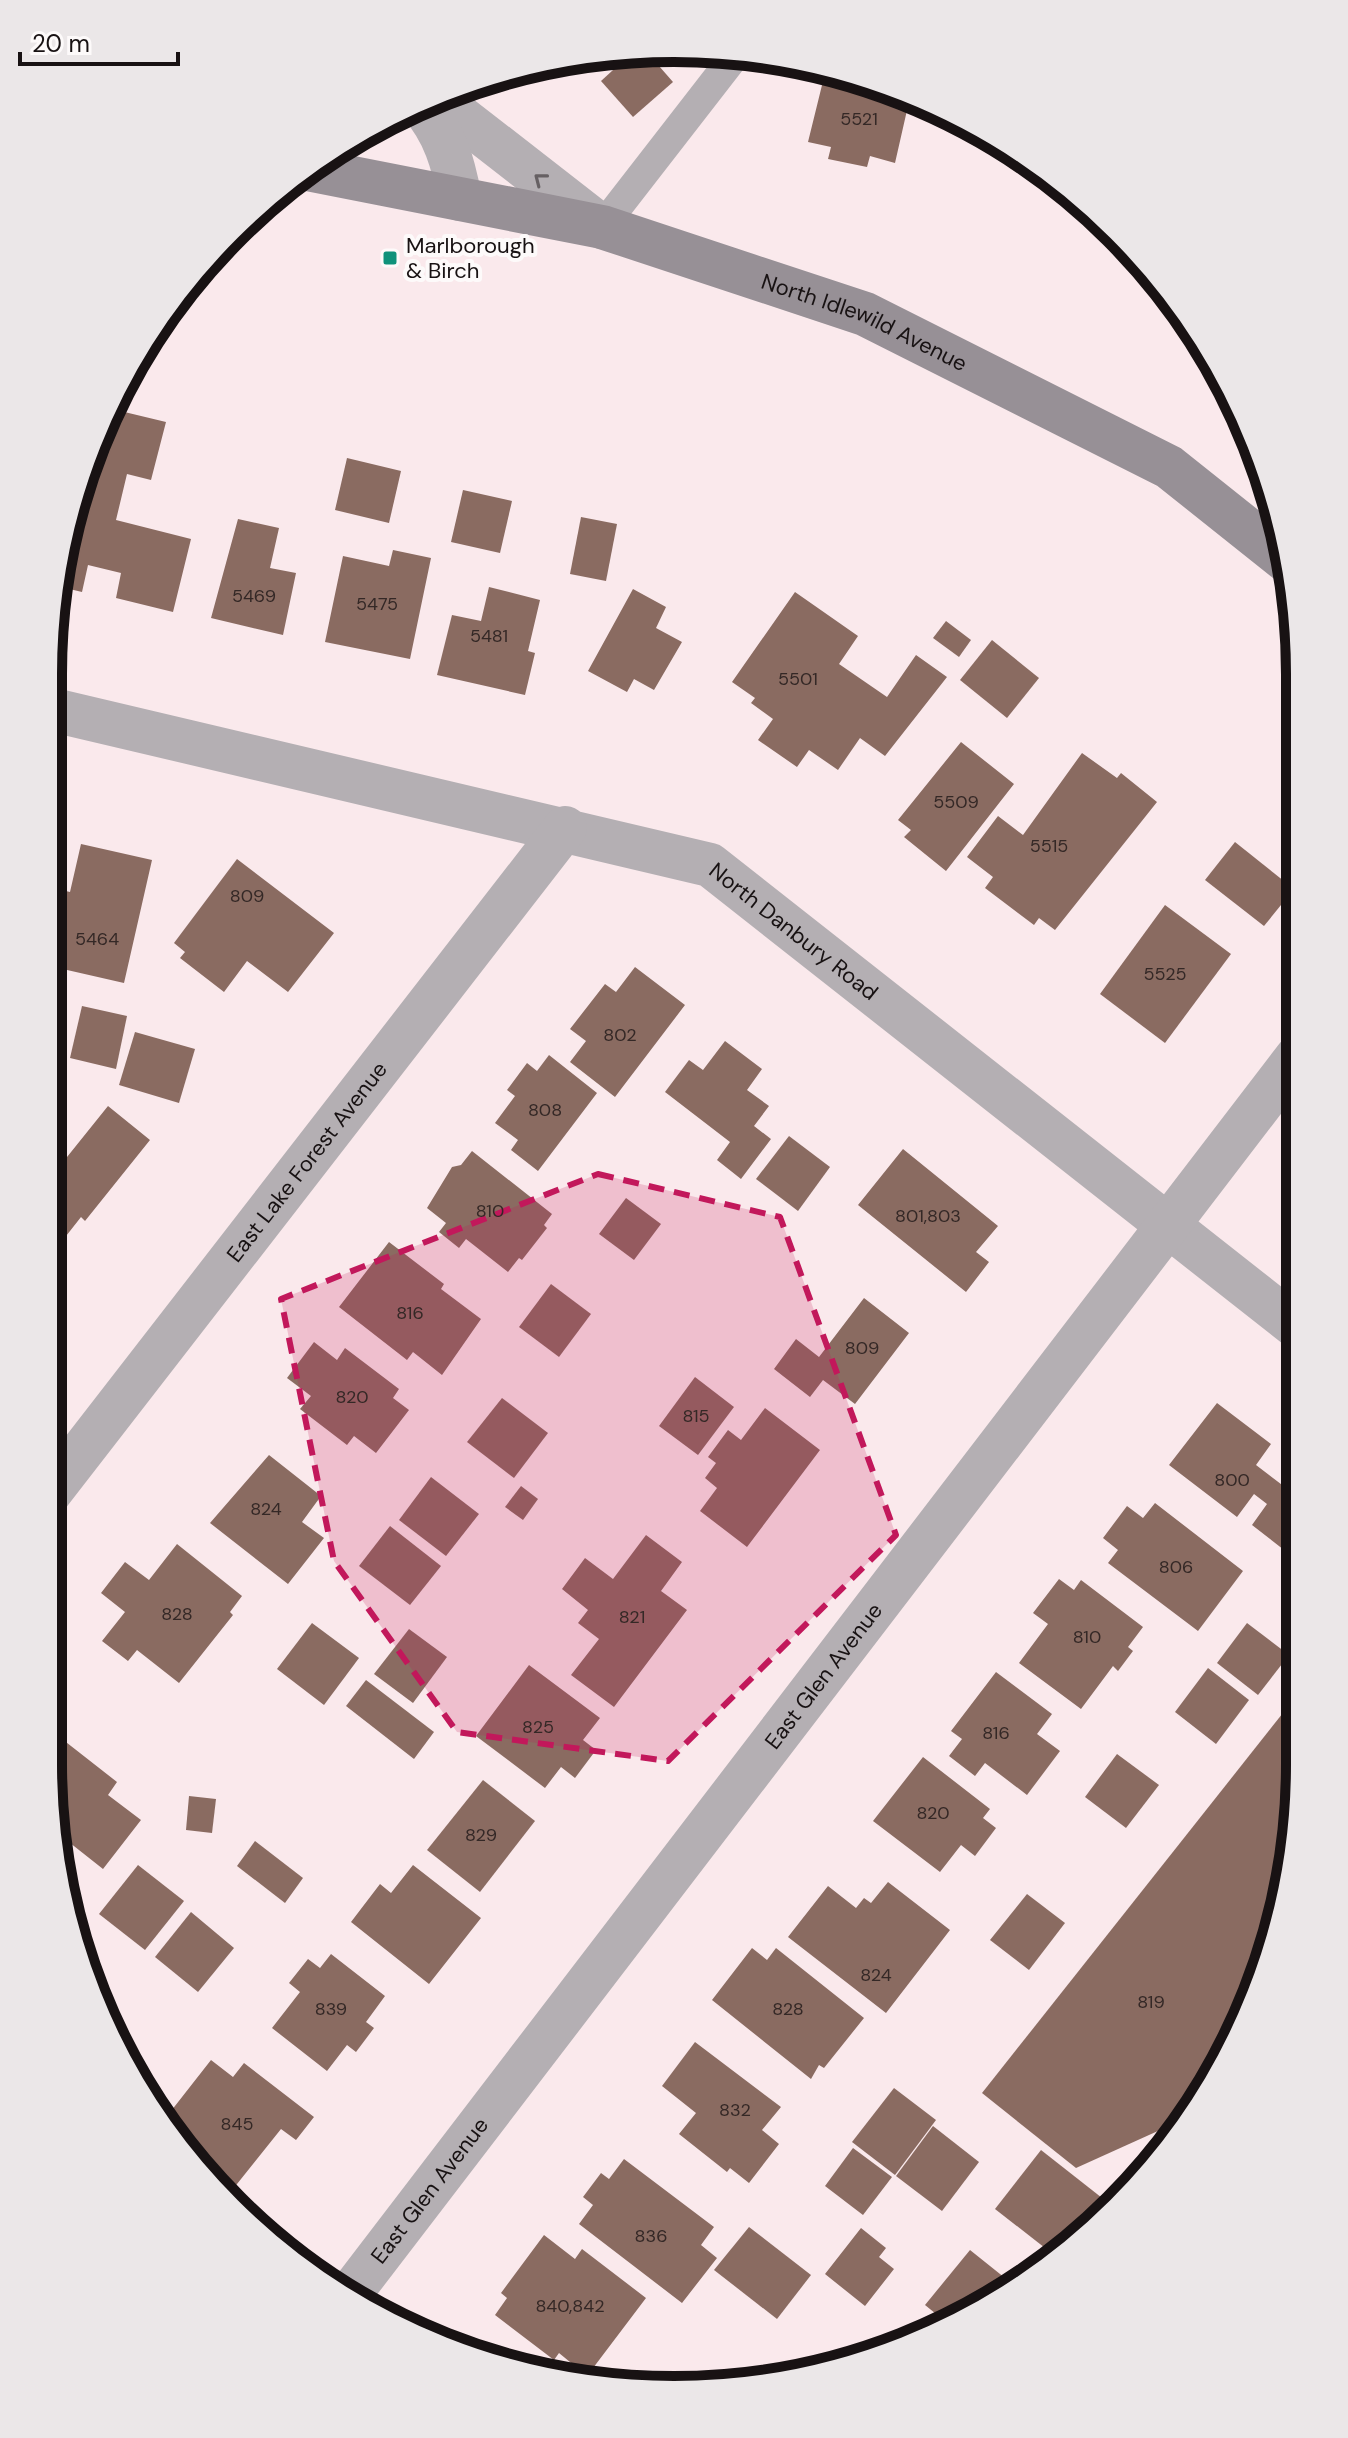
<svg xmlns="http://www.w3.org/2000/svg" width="1348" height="2438" viewBox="0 0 1348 2438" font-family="'DM Sans',sans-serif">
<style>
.building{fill:#8a6b61}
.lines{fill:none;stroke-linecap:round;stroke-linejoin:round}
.lane{stroke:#b4afb3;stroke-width:30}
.street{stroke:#b4afb3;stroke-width:44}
.secondary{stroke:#979096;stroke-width:44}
.oneway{stroke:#666063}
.marked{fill:#c2185b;fill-opacity:0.2;stroke:#c2185b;stroke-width:6;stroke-dasharray:16 10;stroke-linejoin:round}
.poi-dot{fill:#0f927b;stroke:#fdfafa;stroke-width:3}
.labels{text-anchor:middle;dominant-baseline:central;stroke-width:8;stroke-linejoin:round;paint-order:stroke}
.number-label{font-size:18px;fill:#342826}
.poi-label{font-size:22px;fill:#181213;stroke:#fdfafa;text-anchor:start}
.street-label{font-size:22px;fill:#181213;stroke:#fdfafa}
.rim{fill:none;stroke:#181213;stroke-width:10}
</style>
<rect width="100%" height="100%" fill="#fae9ec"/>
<g class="building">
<polygon points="636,49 645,50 673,82 633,117 601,81"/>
<polygon points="593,56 582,72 567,60"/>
<polygon points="824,77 910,97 895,163 870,156 867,167 828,159 831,147 808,142"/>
<polygon points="958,119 987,132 1005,145 997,155 956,122"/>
<polygon points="112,409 166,422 151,480 127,474 116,520 191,539 173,612 116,598 121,573 88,565 82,592 57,586 69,512 91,459 95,459"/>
<polygon points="347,458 401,471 389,523 335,510"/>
<polygon points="463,490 512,501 500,553 451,542"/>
<polygon points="581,517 617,524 606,581 570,574"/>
<polygon points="238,519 279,528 270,568 296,573 283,635 211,618"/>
<polygon points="393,550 431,558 410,659 325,642 343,556 389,566"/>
<polygon points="489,587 540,600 528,651 535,653 525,695 437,675 452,615 481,621"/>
<polygon points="633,589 666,607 656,628 682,642 654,690 634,679 627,692 588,671"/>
<polygon points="795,592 858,636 839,664 887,697 916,655 947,677 885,756 860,738 838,770 809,750 797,767 758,740 773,719 751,703 755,698 732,682"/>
<polygon points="946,621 971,640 959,657 933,638"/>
<polygon points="992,640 1039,678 1007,718 960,680"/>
<polygon points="961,742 1014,784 946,871 904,837 911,830 898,820"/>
<polygon points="1082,753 1117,778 1121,773 1157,802 1055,930 1039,918 1034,925 985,888 993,877 967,857 998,816 1023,835"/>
<polygon points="1235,842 1294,889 1264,926 1205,880"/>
<polygon points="81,844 152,860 124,983 54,967 66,912 49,909 49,887 70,892"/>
<polygon points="237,859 334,933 288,992 247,961 224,992 180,958 185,952 174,943"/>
<polygon points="1165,905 1231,954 1165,1043 1100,994"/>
<polygon points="635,967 685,1005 615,1097 570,1062 586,1041 570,1029 605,984 616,992"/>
<polygon points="82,1006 127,1016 116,1069 70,1058"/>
<polygon points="135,1032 195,1049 179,1103 119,1085"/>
<polygon points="725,1041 762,1069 747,1090 769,1106 754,1126 771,1139 741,1179 717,1160 730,1142 665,1092 689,1060 703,1070"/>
<polygon points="549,1055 597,1093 538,1171 511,1150 518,1140 495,1123 515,1096 507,1090 527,1063 537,1071"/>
<polygon points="108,1106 150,1140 85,1221 81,1217 59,1245 49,1237 49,1151 63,1162"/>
<polygon points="789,1136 830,1167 798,1211 756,1179"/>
<polygon points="903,1149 998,1226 976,1252 989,1262 966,1292 858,1205"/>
<polygon points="472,1151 552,1214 544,1225 547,1228 522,1260 519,1258 508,1272 466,1239 459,1248 439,1232 446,1223 427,1208 452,1167 461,1165"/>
<polygon points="626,1198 661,1224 634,1260 599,1234"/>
<polygon points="1297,1203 1297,1225 1286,1217"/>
<polygon points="389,1242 444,1284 441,1289 481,1319 442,1375 413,1352 407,1360 339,1307"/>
<polygon points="551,1284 591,1314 559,1357 519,1327"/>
<polygon points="864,1298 909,1333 855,1404 823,1380 810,1397 774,1369 796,1339 819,1357"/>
<polygon points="314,1342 337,1360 345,1348 399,1389 393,1398 409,1410 376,1453 354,1436 347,1445 300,1409 311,1396 287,1378"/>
<polygon points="695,1377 734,1407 698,1455 659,1426"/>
<polygon points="502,1398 548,1433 514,1478 467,1442"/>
<polygon points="1217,1403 1271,1444 1256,1465 1298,1497 1298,1551 1293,1557 1252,1525 1267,1504 1254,1494 1237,1517 1169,1465"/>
<polygon points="765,1408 820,1450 747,1547 700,1511 717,1488 705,1478 716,1463 708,1457 728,1430 741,1440"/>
<polygon points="269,1455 321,1496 302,1522 324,1538 288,1584 210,1523"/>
<polygon points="431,1477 479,1514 446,1556 399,1520"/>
<polygon points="521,1486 538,1499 523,1520 505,1507"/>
<polygon points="1155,1503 1243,1571 1198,1631 1108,1563 1118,1550 1103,1538 1127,1506 1143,1518"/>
<polygon points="390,1526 441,1566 410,1605 359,1566"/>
<polygon points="646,1535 682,1562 661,1591 687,1610 614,1707 571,1675 599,1639 578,1623 588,1610 562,1589 585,1558 613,1579"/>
<polygon points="177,1544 242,1596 230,1612 233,1615 179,1683 137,1650 128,1661 102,1641 125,1612 101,1593 125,1562 149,1580"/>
<polygon points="1059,1579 1074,1590 1081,1580 1143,1627 1128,1647 1133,1651 1118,1671 1113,1666 1081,1709 1019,1663 1048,1624 1033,1613"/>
<polygon points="312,1623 359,1658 324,1705 277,1669"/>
<polygon points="1247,1623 1289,1655 1258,1695 1217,1663"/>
<polygon points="409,1629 447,1657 413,1703 374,1674"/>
<polygon points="529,1665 600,1718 583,1740 596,1750 575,1778 561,1767 545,1788 476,1736"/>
<polygon points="1208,1668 1249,1700 1216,1744 1175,1712"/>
<polygon points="996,1672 1052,1714 1037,1734 1060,1751 1027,1795 985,1763 975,1776 949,1756 962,1739 951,1731"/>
<polygon points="366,1680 434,1732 414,1759 346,1706"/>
<polygon points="1298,1694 1299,1804 1279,1926 1216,2077 1180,2121 1076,2168 982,2093"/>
<polygon points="48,1728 117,1782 108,1795 141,1820 103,1869 60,1835 48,1764"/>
<polygon points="1117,1754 1159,1785 1126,1828 1085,1797"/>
<polygon points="923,1757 990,1809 983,1818 996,1828 975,1856 961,1845 940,1872 873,1821"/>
<polygon points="483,1780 535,1821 480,1892 427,1850"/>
<polygon points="189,1796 216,1799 212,1833 186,1830"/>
<polygon points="255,1841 303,1878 285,1903 237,1866"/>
<polygon points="138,1865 184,1901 145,1950 99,1914"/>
<polygon points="413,1865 481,1918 429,1984 351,1922 380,1884 391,1893"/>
<polygon points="888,1882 950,1930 886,2013 788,1937 828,1886 856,1908 864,1898 871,1903"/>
<polygon points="1027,1894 1065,1923 1029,1970 990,1940"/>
<polygon points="191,1912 234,1948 198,1992 155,1957"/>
<polygon points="752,1948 767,1960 776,1948 864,2018 824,2068 819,2065 811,2079 712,2000"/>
<polygon points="331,1954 385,1996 366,2022 374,2028 356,2052 347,2045 327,2071 272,2028 300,1992 289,1983 308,1959 320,1968"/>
<polygon points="695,2042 781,2107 762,2130 779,2144 749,2183 730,2168 727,2172 679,2134 696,2113 662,2086"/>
<polygon points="211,2060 233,2077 244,2063 314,2117 296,2140 281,2129 229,2194 178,2145 164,2120"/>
<polygon points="894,2088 936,2120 895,2175 852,2142"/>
<polygon points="933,2126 979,2162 942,2211 896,2176"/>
<polygon points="853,2148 892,2177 863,2215 825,2186"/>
<polygon points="1041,2150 1111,2205 1087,2234 1054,2255 995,2209"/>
<polygon points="624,2159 714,2227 701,2245 717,2258 682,2303 579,2224 593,2205 583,2197 601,2173 609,2179"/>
<polygon points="749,2227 811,2275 777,2319 714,2270"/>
<polygon points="861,2228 886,2248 879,2257 894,2269 865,2306 825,2274"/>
<polygon points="544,2235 575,2259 582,2249 646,2298 587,2376 559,2353 554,2360 495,2315 507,2298 501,2293"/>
<polygon points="970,2250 1010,2282 946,2322 925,2305"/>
</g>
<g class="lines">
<polyline class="lane" points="602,227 737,53"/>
<g class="street">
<polyline points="436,98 602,227"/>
<path d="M420,104C445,133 453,162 460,199"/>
<path id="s1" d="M49,709L710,865L1297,1327"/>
<path id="s2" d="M48,1495L565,828"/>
<path id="s3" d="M349,2295L1296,1058"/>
</g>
<path class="secondary" id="s4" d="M307,169L602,227L865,314L1169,467L1287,561"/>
</g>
<defs><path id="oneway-chevron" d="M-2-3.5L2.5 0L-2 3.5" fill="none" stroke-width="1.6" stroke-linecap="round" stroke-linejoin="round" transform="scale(2)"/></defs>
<use class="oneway" href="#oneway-chevron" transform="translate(540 179) rotate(-142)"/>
<path class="marked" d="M598,1174L780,1217L896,1535L668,1761L457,1732L334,1561L281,1299Z"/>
<rect class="poi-dot" x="382" y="250" width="16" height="16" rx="4"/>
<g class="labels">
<g class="number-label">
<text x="859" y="119">5521</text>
<text x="254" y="596">5469</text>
<text x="377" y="604">5475</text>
<text x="489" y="636">5481</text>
<text x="798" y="679">5501</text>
<text x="956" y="802">5509</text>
<text x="1049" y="846">5515</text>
<text x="247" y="896">809</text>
<text x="97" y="939">5464</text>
<text x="1165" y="974">5525</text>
<text x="620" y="1035">802</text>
<text x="545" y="1110">808</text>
<text x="490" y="1211">810</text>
<text x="928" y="1216">801,803</text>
<text x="410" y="1313">816</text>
<text x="862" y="1348">809</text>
<text x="352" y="1397">820</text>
<text x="696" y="1416">815</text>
<text x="1232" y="1480">800</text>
<text x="266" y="1509">824</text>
<text x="1176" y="1567">806</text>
<text x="177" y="1614">828</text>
<text x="632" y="1617">821</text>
<text x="1087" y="1637">810</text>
<text x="538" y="1727">825</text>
<text x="996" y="1733">816</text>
<text x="933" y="1813">820</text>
<text x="481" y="1835">829</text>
<text x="876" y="1975">824</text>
<text x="1151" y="2002">819</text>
<text x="331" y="2009">839</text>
<text x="788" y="2009">828</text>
<text x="735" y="2110">832</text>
<text x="237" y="2124">845</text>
<text x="651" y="2236">836</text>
<text x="570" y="2306">840,842</text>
</g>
<g class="poi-label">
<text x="406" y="245">Marlborough<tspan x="406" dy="25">&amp; Birch</tspan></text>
</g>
<g class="street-label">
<text stroke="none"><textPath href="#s4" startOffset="580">North Idlewild Avenue</textPath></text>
<text stroke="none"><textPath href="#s1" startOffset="786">North Danbury Road</textPath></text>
<text stroke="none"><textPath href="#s2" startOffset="422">East Lake Forest Avenue</textPath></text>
<text stroke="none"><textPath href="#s3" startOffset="780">East Glen Avenue</textPath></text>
<text stroke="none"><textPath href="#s3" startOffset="132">East Glen Avenue</textPath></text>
</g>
</g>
<path d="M0 0H1348V2438H0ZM674 62H674A612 612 0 0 1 1286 674V1764A612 612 0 0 1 674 2376H674A612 612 0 0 1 62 1764V674A612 612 0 0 1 674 62Z" fill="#ebe7e8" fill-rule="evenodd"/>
<path class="rim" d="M674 62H674A612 612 0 0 1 1286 674V1764A612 612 0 0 1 674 2376H674A612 612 0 0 1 62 1764V674A612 612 0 0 1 674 62Z"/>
<path d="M20 52v12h158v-12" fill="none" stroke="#181213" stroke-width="4"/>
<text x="32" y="52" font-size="24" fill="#181213" stroke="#fdfafa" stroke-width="6" paint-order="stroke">20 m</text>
</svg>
